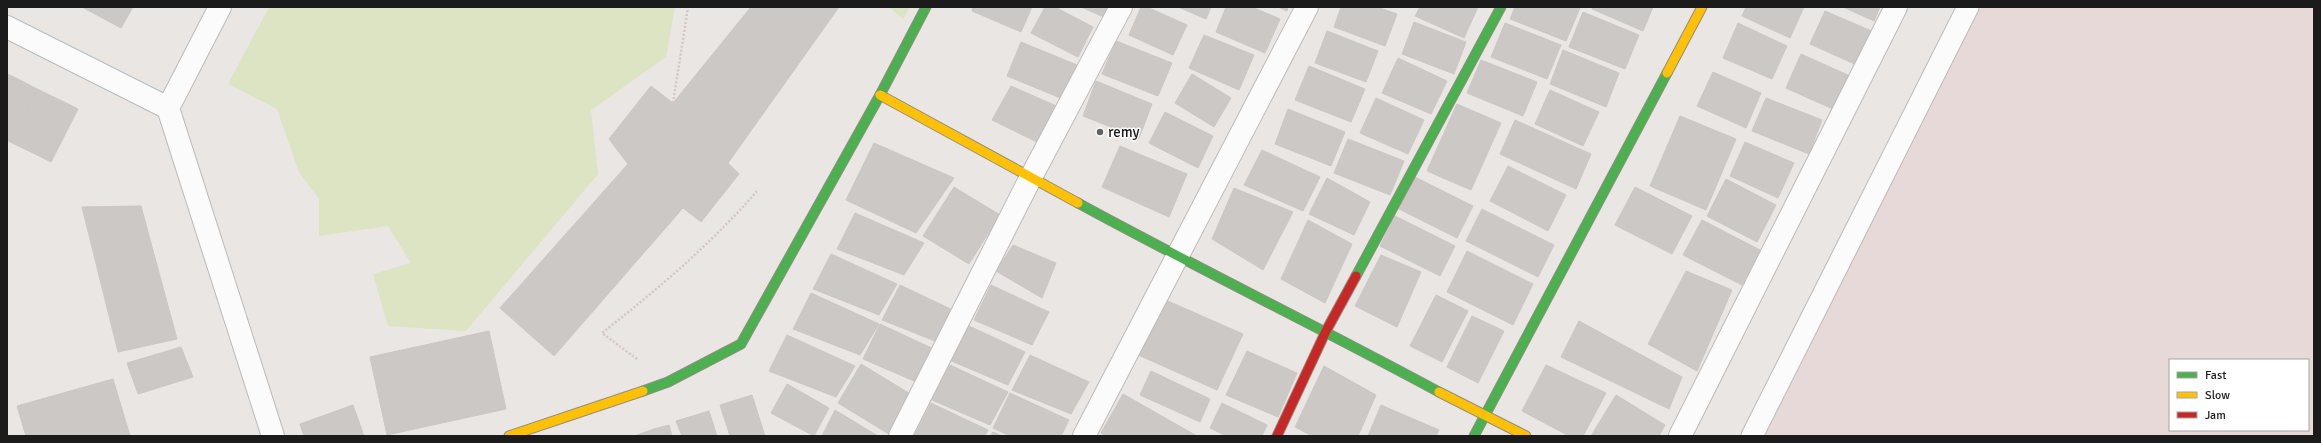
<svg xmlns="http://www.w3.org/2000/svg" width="2321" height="443" viewBox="0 0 2321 443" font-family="Signika,sans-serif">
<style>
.military{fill:#e7d9d7;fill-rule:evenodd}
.grass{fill:#dce4c4}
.building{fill:#ccc8c6;stroke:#ccc7c5}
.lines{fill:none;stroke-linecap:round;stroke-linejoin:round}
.lane-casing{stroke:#bcbbba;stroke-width:23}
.street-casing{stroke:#bcbbba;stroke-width:24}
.fast-casing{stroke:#918e7e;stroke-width:11}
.slow-casing{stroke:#918e7e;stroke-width:11}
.jam-casing{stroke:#918e7e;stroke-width:11}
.path{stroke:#d3c6c7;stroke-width:2.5;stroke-dasharray:2 2;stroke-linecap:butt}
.lane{stroke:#fcfbfb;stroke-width:21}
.street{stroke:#fcfbfb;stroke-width:22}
.fast{stroke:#4caf50;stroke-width:9}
.slow{stroke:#ffc107;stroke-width:9}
.jam{stroke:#c62828;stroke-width:9}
.poi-dot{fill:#636261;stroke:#fff;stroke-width:1.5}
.labels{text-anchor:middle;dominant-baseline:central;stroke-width:3;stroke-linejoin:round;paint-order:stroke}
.poi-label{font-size:15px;fill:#1b1b1b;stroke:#fff;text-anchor:start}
</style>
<rect width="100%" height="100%" fill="#e9e6e3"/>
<path class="military" d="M1975,7H2314V436H1760ZM2170,360H2308V430H2170Z"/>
<g class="grass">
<polygon points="269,7 675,7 666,57 591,110 598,174 466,331 388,326 373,274 411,263 388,226 319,236 319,199 299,172 277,109 228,84"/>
<polygon points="889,7 910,7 903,19"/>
</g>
<g class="building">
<polygon points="82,7 133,7 121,28"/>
<polygon points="751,7 839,7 728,163 739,174 701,222 683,208 554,356 500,308 628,164 609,139 651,86 673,103"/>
<polygon points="973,7 1032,7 1021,32 972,11"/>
<polygon points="1045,7 1055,7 1093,27 1078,57 1031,33"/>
<polygon points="1081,7 1109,7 1104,17"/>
<polygon points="1141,7 1147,7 1187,25 1173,55 1129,35"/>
<polygon points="1178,7 1211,7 1206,19"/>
<polygon points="1226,7 1252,7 1280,19 1265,53 1216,32"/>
<polygon points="1278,7 1288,7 1287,11"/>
<polygon points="1341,7 1377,7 1397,14 1385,46 1334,27"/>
<polygon points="1420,7 1478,7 1464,38 1415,16"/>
<polygon points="1515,7 1578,7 1580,8 1566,41 1510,19"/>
<polygon points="1593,7 1653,7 1643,31 1592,9"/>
<polygon points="1746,7 1804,7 1790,38 1742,16"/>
<polygon points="1843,7 1880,7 1874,21"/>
<polygon points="1825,11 1874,32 1859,66 1810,44"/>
<polygon points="1583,12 1639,35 1625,69 1569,47"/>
<polygon points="1414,22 1466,42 1454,74 1402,54"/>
<polygon points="1505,23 1561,45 1547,79 1491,57"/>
<polygon points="1738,23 1787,46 1772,79 1723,58"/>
<polygon points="1327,31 1378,51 1366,82 1315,63"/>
<polygon points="1204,35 1254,55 1239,90 1189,68"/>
<polygon points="1116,41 1172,63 1158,96 1102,74"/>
<polygon points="1021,42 1077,65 1063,99 1007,76"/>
<polygon points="1563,50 1619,73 1606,107 1550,84"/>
<polygon points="1801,54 1850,76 1835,110 1786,88"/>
<polygon points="1398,58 1447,81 1431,114 1382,93"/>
<polygon points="1481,60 1537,82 1523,116 1467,93"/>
<polygon points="1309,66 1365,89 1351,122 1295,100"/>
<polygon points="1713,72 1761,93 1746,128 1697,106"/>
<polygon points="7,74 14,77 7,91"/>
<polygon points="1192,74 1231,98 1214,127 1175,103"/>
<polygon points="14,77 37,89 10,142 7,140 7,91"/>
<polygon points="1096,81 1152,104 1139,138 1083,116"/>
<polygon points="1011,86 1061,108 1039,143 992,120"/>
<polygon points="37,89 62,101 35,154 10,142"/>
<polygon points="1550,90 1599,112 1583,146 1535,124"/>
<polygon points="1376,98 1424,120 1408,154 1360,133"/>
<polygon points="1766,98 1822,120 1809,154 1752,131"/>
<polygon points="62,101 78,109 51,162 35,154"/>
<polygon points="1457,104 1501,123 1471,190 1427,171"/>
<polygon points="1288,109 1345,132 1331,166 1275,144"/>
<polygon points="1165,112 1213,136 1198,168 1149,143"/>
<polygon points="1680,116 1736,139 1706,210 1650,186"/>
<polygon points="1515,120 1591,154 1576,189 1500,154"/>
<polygon points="1348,139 1404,161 1390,195 1334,173"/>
<polygon points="1745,142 1794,163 1778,198 1730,176"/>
<polygon points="874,143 954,178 916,233 846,200"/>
<polygon points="1120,146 1187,174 1169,217 1102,187"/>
<polygon points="1262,150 1320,177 1303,211 1244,185"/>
<polygon points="1508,166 1566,195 1548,231 1490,201"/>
<polygon points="1415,177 1473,206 1457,238 1399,209"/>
<polygon points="1327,178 1370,202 1354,235 1309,214"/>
<polygon points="1726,179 1776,205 1757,242 1707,216"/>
<polygon points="954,187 1000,215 969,264 923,236"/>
<polygon points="1635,187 1692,216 1672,254 1615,225"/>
<polygon points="1234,188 1293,212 1263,270 1212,239"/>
<polygon points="141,206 177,339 118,352 82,207"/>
<polygon points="1482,209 1554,245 1538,277 1466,241"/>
<polygon points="855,213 924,243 904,275 837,249"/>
<polygon points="1395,216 1455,246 1440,276 1380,246"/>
<polygon points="1308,220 1352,244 1325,303 1281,279"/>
<polygon points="1702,220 1760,250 1742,285 1683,255"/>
<polygon points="1013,245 1056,263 1042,298 996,271"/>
<polygon points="1467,251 1533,284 1513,325 1447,292"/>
<polygon points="831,254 897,284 879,315 813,289"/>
<polygon points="1381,255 1421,272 1397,327 1355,306"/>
<polygon points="1686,271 1732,290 1697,371 1648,344"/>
<polygon points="900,285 961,314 945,345 882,320"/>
<polygon points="991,285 1049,312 1032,345 974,320"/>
<polygon points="811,293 879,324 860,355 793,329"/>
<polygon points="1436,295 1468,311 1442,362 1410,346"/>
<polygon points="1161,298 1243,334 1217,390 1136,354"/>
<polygon points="1472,316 1504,331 1478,383 1447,367"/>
<polygon points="1579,321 1682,377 1669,409 1561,357"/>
<polygon points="880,324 938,351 921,384 863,359"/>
<polygon points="967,325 1025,352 1008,385 949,360"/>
<polygon points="489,331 506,409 387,435 370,357"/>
<polygon points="787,335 855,366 836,397 769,371"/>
<polygon points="181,347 193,377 138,394 127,363"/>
<polygon points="1247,351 1297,373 1278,417 1226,395"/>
<polygon points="1030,355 1089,382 1071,414 1012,390"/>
<polygon points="861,364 917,398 892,436 838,403"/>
<polygon points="950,365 1008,392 990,425 932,400"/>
<polygon points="1546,365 1606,393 1583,436 1569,436 1522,411"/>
<polygon points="1324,366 1376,395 1358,436 1312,436 1295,427"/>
<polygon points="1151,371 1210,399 1200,422 1140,395"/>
<polygon points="113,379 130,436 26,436 17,406"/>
<polygon points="787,384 829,408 814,436 771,413"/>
<polygon points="1010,393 1069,420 1061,436 1010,436 993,428"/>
<polygon points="1123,394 1197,436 1105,436 1101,433"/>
<polygon points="752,395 765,436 730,436 720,405"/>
<polygon points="1616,395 1665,425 1659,436 1591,436"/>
<polygon points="931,403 988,430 985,436 914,436"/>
<polygon points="1222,403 1267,425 1262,436 1226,436 1210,428"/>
<polygon points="353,405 364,436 304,436 300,424"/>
<polygon points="1381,405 1439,430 1436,436 1368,436"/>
<polygon points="835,410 878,436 822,436"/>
<polygon points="709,411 717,436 682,436 676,421"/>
<polygon points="669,425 672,436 637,435 654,429"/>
<polygon points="993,432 1002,436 990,436"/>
</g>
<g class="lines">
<g class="lane-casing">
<polyline id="lane" points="1752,436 1968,7"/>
</g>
<g class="street-casing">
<g id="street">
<polyline points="220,7 168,108 273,436"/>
<polyline points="7,27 168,108"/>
<polyline points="900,436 1030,179 1121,7"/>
<polyline points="1084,436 1307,7"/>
<polyline points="1680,436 1896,7"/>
</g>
</g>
<g class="fast-casing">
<g id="fast">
<path d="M1078,203C1197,268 1319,327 1439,392"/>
<polyline points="1356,276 1501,7"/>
<polyline points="643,391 668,382 741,344 880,95 926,7"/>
<polyline points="1474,436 1667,73"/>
</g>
</g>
<g class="slow-casing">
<g id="slow">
<polyline points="1667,73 1702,7"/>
<polyline points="880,95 1078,203"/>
<polyline points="1439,392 1526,436"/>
<polyline points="509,436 643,391"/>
</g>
</g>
<g class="jam-casing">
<polyline id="jam" points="1277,436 1326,331 1356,276"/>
</g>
<g class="path">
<polyline points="673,103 688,7"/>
<path d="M637,359L602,333C658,289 711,244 758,190"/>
</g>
<use href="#lane" class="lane"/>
<use href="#street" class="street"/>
<use href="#fast" class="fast"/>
<use href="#slow" class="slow"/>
<use href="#jam" class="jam"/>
</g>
<circle class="poi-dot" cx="1100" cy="132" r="4"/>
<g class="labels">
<g class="poi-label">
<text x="1108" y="132">remy</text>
</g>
</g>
<rect width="2321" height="443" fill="none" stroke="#1b1b1b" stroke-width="16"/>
<rect x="2169" y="359" width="140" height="72" fill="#ffffff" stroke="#a4a4a4"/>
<rect x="2177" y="372" width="20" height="6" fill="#4caf50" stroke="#a4a4a4"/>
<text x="2205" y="379" font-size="12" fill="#1b1b1b">Fast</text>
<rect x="2177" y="392" width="20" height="6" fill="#ffc107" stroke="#a4a4a4"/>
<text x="2205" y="399" font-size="12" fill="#1b1b1b">Slow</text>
<rect x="2177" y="412" width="20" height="6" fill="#c62828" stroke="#a4a4a4"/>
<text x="2205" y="419" font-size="12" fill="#1b1b1b">Jam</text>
</svg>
